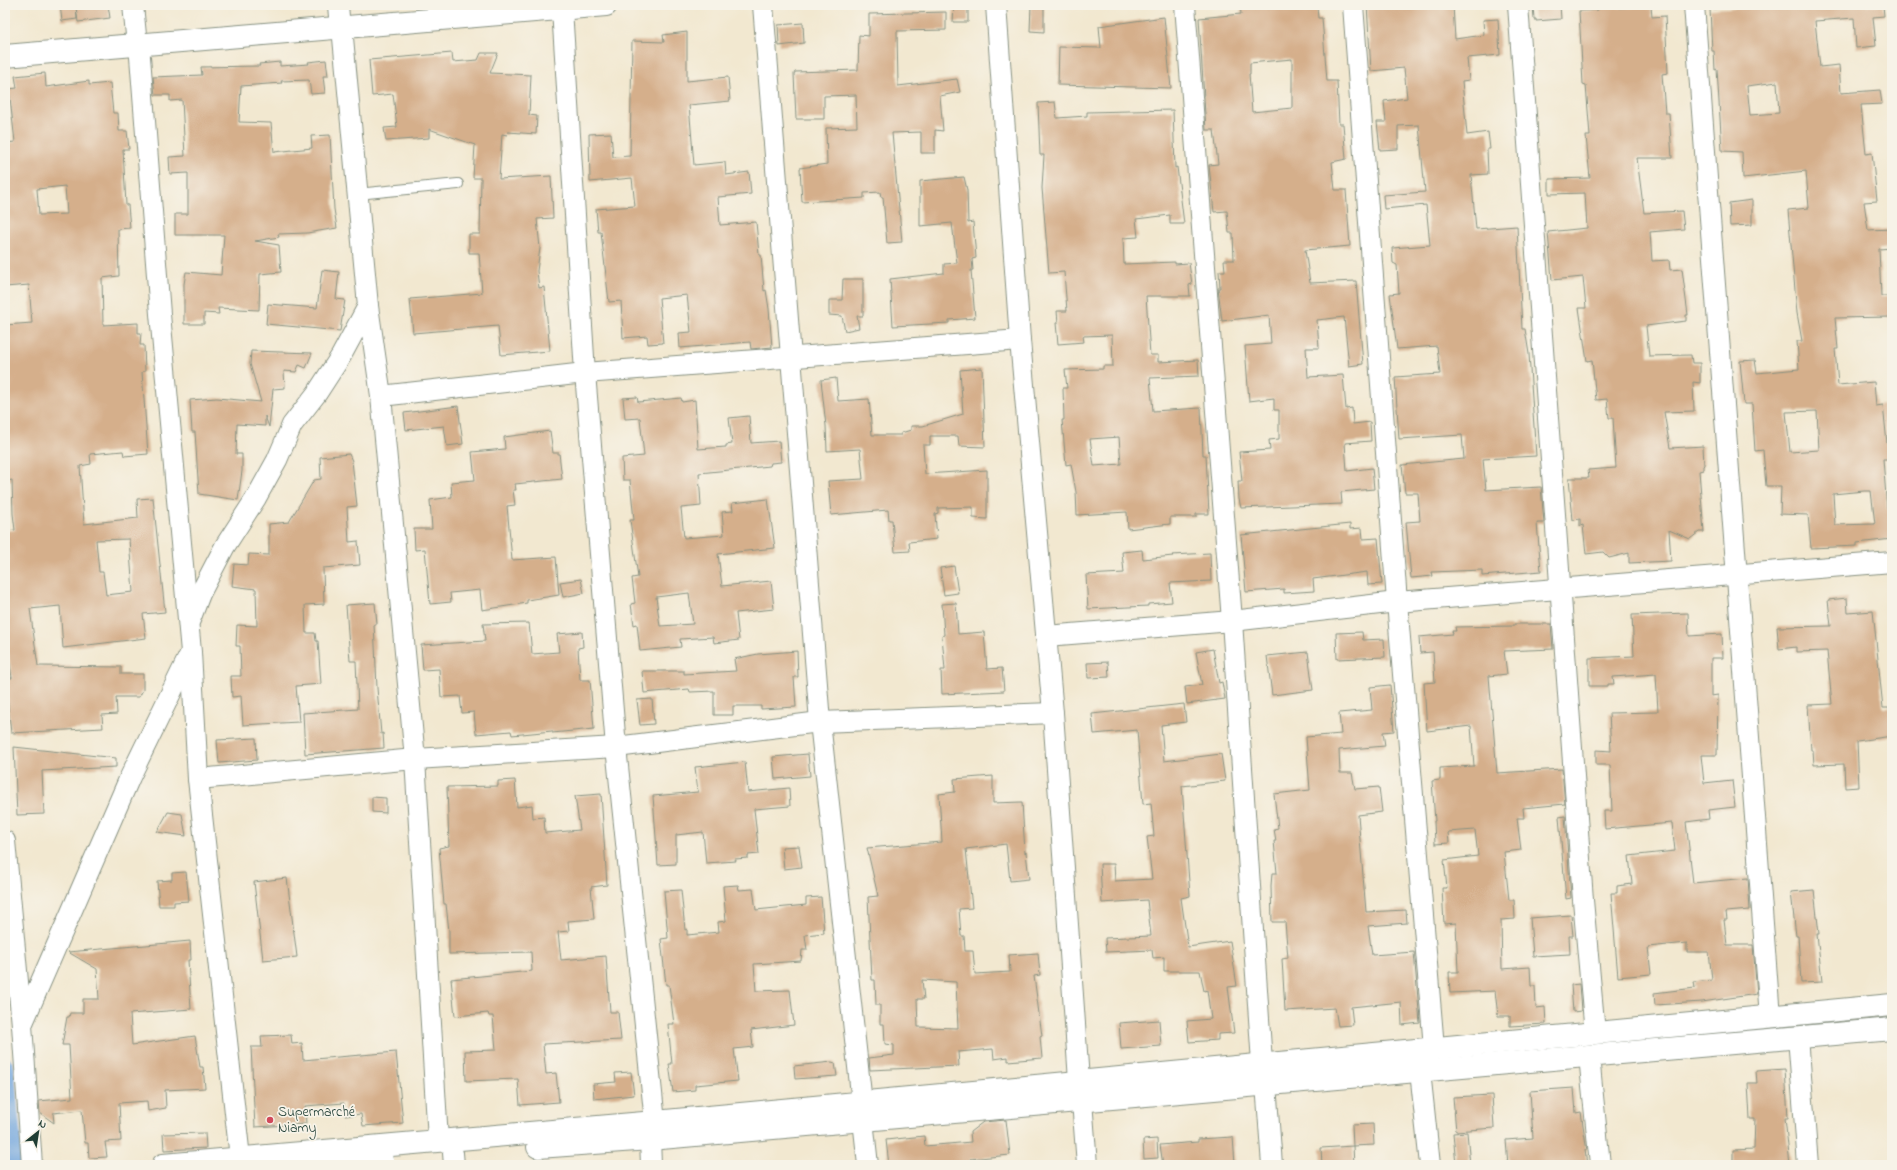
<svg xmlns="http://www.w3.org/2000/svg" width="1897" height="1170" viewBox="0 0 1897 1170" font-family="'Indie Flower',sans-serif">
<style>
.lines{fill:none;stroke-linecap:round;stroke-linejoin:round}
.canal{stroke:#71a5de;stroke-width:19}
.building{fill:#d5af8b;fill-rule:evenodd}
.lane-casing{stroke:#889282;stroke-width:12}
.street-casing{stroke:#889282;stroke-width:22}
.secondary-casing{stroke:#889282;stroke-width:24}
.lane{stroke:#fff;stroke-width:10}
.street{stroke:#fff;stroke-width:20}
.secondary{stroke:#fff;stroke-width:22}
.poi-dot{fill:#d1495b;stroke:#f7f3e8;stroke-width:1.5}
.labels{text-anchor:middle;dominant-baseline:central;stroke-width:3.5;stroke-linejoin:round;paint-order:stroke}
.poi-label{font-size:14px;fill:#1f3d34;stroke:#f7f3e8;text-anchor:start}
</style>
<rect width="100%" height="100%" fill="#f7f3e8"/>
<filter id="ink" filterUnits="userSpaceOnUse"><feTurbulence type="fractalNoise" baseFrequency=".025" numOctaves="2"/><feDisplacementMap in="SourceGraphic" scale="8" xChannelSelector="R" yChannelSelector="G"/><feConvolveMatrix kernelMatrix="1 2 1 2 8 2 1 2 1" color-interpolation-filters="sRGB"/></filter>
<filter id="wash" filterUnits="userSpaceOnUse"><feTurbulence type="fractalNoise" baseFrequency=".012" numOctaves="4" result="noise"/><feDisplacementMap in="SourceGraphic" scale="16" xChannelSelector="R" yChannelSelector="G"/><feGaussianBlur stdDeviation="0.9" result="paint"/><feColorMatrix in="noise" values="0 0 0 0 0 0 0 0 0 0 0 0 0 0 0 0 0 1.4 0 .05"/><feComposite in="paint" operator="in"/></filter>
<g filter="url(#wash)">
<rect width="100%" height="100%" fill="#f2e8d0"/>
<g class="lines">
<polyline class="canal" points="5,1067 14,1165"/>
</g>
<g id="blocks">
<g class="building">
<polygon points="60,5 76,5 77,19 62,21"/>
<polygon points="92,5 108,5 110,18 78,22 76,7"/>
<polygon points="954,5 968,5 968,22 953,22"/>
<polygon points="1031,5 1044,5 1044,32 1030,31"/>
<path d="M1240,5H1302V7L1317,6L1318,18H1322L1327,81H1337L1339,124H1343L1346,159L1332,162L1335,190H1346L1350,246L1305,250L1310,283L1356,281L1363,364L1349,366L1344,317L1317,320L1319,348H1306L1308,377L1343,375L1346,409L1352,408L1353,424L1370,422L1371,441L1345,443L1347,471L1372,468L1374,489L1341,492L1342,504L1241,508L1239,499L1238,481H1242L1239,452L1270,450L1269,440L1279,439V410H1274V398L1249,401L1245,346L1271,344L1269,315L1222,321L1218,288H1220L1219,271H1225L1224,260H1234L1233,233H1229L1227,211L1214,212L1209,165L1218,164L1214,130H1206L1199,18L1241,14ZM1292,59V108L1252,112L1249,74H1250V63Z"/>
<polygon points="1367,5 1453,5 1455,39 1484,35 1483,20 1498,19 1500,55 1467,58 1469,80 1462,81 1467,135 1488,132 1490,149 1487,149 1488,174 1471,175 1476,229 1517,226 1522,329 1525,329 1529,354 1536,456 1483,459 1486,490 1541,487 1544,523 1537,523 1541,571 1482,576 1482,570 1432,572 1433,576 1411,578 1406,522 1420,521 1418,493 1405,493 1402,465 1464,459 1462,435 1399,439 1395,377 1440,374 1437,346 1397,349 1390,294 1399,293 1397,265 1393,263 1392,248 1430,245 1426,205 1384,209 1383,195 1425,192 1419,125 1398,126 1398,149 1380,150 1377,122 1386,122 1384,101 1407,98 1404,68 1371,71"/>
<polygon points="1533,5 1560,5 1561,19 1536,21 1536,19 1534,19"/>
<polygon points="1598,5 1619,5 1619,8 1651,6 1652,17 1665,16 1668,73 1662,74 1665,113 1669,113 1672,158 1637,158 1644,213 1682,211 1684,229 1650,232 1652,261 1669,260 1670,270 1682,269 1688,315 1686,315 1686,321 1646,326 1649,356 1691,355 1692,363 1700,363 1700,383 1693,382 1694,411 1664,412 1670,448 1703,446 1704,465 1703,466 1703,470 1699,471 1704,532 1699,532 1690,539 1669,530 1671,561 1629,563 1629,553 1609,558 1603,552 1586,554 1583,525 1580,526 1580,519 1573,520 1569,478 1589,478 1588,470 1616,468 1613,418 1609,418 1607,399 1596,400 1592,360 1587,361 1579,308 1586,308 1583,277 1552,280 1548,232 1587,228 1585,193 1549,194 1549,179 1590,178 1586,136 1590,136 1586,85 1583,84 1579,11 1598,10"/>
<path d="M1746,5H1883L1884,16L1873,17L1876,46L1856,48L1854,18L1815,21L1820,67L1839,65L1841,93L1880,90L1882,104L1861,105L1866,154L1872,153L1877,201L1864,202L1868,230L1892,229V248L1879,249L1881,296H1892V317L1835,318L1838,349H1835L1838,385L1874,382L1876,406L1883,405L1887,443L1892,442V459H1883L1887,509H1890L1892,524V539L1857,543V546L1811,548L1808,515L1780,514L1781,486H1766L1763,450L1755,451L1752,404H1744L1740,361L1755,360L1757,373L1799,369L1797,341H1802L1797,313L1788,210L1809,208L1806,171L1743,178L1742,152L1722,151L1717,69L1715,70L1714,51H1712L1710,9L1746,7ZM1777,82L1779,113L1750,115L1747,86ZM1817,411L1819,450L1790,452L1786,412ZM1864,491H1871L1875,524L1835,525L1833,494Z"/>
<polygon points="946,12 946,30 897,31 898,86 957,79 960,92 940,96 943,131 935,130 935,153 921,153 921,132 892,133 902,242 887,243 883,197 881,197 880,192 864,193 864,198 802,202 800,168 827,164 826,128 857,127 856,95 824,96 824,119 796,119 794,74 795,72 858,70 859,35 869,36 869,14"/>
<polygon points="1164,17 1171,88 1058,85 1059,47 1101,48 1099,26"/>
<polygon points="803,23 804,43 779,46 778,25"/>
<polygon points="687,32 687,81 728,77 730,101 689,105 694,165 725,162 726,175 749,172 751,194 718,197 720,225 756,222 759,255 761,255 764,291 766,290 769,309 772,347 751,349 750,342 680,348 679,333 691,332 687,295 659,298 663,343 648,344 647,336 623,338 621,301 609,302 601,232 598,232 596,209 635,206 632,178 590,182 589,134 611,133 613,157 630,156 632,41 664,42 663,35"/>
<polygon points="452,53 453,62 478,60 481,53 498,53 490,73 531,75 529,115 537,116 536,134 508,132 507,135 502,134 499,179 551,176 553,218 537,219 540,248 537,271 539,288 544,287 550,351 501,355 498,326 413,333 410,299 482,293 479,253 469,253 469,234 480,234 481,178 473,178 475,145 429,129 429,138 386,141 384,128 397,127 393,94 372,96 369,60"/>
<polygon points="326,60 328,76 323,76 325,93 311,94 309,80 281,81 282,83 241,86 239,122 271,123 274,152 312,148 311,136 330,135 334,209 337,228 307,233 278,234 279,237 255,241 279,245 281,272 260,274 259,310 218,308 219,314 204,313 204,324 184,324 184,284 186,272 221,275 224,235 175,235 175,214 188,214 188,173 170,174 169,157 185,156 182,100 170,101 170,95 155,95 153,77 202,75 201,67 260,66 259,64 280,62 280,66 309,64 308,62"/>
<path d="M45,73L46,87L89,81V85L110,83L113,113H118L119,131H127L129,149H123L126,205H128L130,228L118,229L119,276L102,278L103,325L138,323V333H141L140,345H144L145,371L142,372L148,454L124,456L123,451L90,454L91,464L80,466L84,524L138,518L137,499L153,498L165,612L143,614L146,638L63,648L60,606L30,609L38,666L121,667V674H143V690L139,697H116L117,714L102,715L103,728L11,733L6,687H8L7,678H12L5,631V531L15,530L13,514L12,480L7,481L5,460V325L32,323L29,285L5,287V273H7L5,246V240H7L5,218V143L15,142L9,89L17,88L15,76ZM65,186L67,214L39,215L37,189ZM129,539L133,592L106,595L103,572H99L96,540Z"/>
<path d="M1055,102L1057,118L1087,116V112L1173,110L1175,168L1177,167L1184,224H1170V215L1136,219L1138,237L1123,238L1124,264L1175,262V264L1189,263L1192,284L1189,285L1190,296H1146L1150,355H1158V362L1198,360L1199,376L1150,378L1153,411L1201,408L1203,455H1206L1209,514H1196V517H1170V524L1128,529L1127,512L1077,515L1076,492L1071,464L1066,465L1062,420H1064L1063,388H1067L1065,370L1103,369V366H1113L1112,335L1083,336L1084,342L1058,344L1056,323H1058L1057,311H1067L1064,272L1049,273L1042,188L1044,155H1040L1038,103ZM1119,437L1121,464L1094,466L1090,439Z"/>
<polygon points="964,177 967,190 968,223 973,222 976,258 972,259 973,270 971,270 975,318 949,320 949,323 893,326 890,279 944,273 944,264 957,263 952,223 920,226 920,181"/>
<polygon points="1752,200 1752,225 1730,226 1729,203"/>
<polygon points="322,270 339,272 336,299 345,300 340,331 266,324 268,304 317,308"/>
<polygon points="843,279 863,279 863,316 857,316 859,328 845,331 842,316 829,315 829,300 842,300"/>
<polygon points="251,351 312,353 306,368 299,365 296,372 284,371 285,388 273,389 269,427 265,416 265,426 237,424 236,454 242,454 242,471 238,500 199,494 195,432 192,432 190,400 217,398 261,402 250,364"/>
<polygon points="982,368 985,447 959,446 958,436 930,436 930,445 923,445 925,474 987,470 987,519 973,518 973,507 938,508 938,513 935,514 937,539 909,542 910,551 895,552 892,520 889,520 888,510 831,515 828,481 863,479 860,449 827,451 826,426 821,380 836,378 838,401 869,399 872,435 901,435 901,433 911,430 911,426 923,426 963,414 960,370"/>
<path d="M637,397L638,402L681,398L682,402L695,400L698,449L726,447V445L732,444L729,418L749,416L751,443L779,441L781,462L771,463L770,466L699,473L701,506L681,508L684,538L724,535L722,512L733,511L732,503L768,499L775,548L718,554L722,586L771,581L774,609L736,613L739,640L714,643L713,637L680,639L681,647L640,651L637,624L634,625L631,604L635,603L632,578L638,577L630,520H634L630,480H623L622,458L644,456L640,418L625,419L623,398ZM689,593L693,624L660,626L656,597Z"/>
<polygon points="458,406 463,444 447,446 444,426 406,430 404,413"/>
<polygon points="550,431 553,453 559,453 562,479 515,484 516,490 513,490 515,505 507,506 512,560 556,557 559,595 527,600 527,603 482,610 480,590 450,593 451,602 430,604 425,549 415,550 414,529 432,529 430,500 452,497 451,482 475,480 472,452 505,449 504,437"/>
<polygon points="349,454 352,461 357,506 347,507 349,542 358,541 360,565 323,568 324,604 305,605 306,633 315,633 316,641 318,641 321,684 296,686 299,722 243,725 241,696 232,697 231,676 241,676 240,646 236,646 237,625 257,626 256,589 232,586 234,564 248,565 249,554 269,555 269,524 289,522 314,480 321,479 320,457"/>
<polygon points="1350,524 1350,529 1362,528 1363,539 1378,538 1382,584 1368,585 1367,572 1313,579 1314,591 1284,593 1284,589 1246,592 1241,535"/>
<polygon points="1142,550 1143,559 1173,556 1172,555 1210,553 1211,581 1170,583 1172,602 1148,604 1148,606 1088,609 1086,575 1124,573 1122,552"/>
<polygon points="954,566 958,593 944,595 940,568"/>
<polygon points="581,579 584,593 563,597 560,582"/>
<polygon points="1847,598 1848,613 1873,611 1883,708 1892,708 1892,736 1857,741 1859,787 1845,788 1844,764 1814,765 1813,750 1811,750 1808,705 1832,704 1827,651 1796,652 1796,647 1779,649 1777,627 1831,626 1828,600"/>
<polygon points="375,603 377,624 374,624 377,688 381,734 383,733 384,748 305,754 303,713 358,709 356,661 350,661 346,605"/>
<polygon points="956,603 958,634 984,632 987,669 1002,668 1004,691 942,694 941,670 945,670 942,636 944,635 942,604"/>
<polygon points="1688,613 1689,636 1722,634 1723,658 1711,658 1711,696 1718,695 1717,755 1701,755 1704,783 1732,780 1735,807 1708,810 1709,819 1686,822 1693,883 1748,878 1750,910 1726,912 1727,920 1724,920 1727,945 1753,945 1757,994 1702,1002 1655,1005 1654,993 1695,988 1694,982 1712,980 1709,952 1687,952 1687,943 1648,947 1651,974 1618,977 1611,893 1617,893 1617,886 1632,884 1629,856 1675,851 1672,823 1605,829 1604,811 1612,811 1610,765 1596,765 1596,750 1611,751 1609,713 1658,712 1656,674 1613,677 1614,684 1608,684 1608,686 1589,686 1589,658 1634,656 1632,615"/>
<polygon points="529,623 532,654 559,652 557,634 582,632 583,647 578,648 580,680 590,680 594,729 552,733 552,731 512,735 511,731 476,734 474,712 462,713 460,696 441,697 439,669 423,670 421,645 485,641 483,624"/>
<polygon points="1514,624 1551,624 1553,649 1504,651 1507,674 1489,676 1497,773 1562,769 1565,804 1523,808 1524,818 1517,818 1521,850 1504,852 1509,900 1514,900 1515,919 1501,920 1502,969 1530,967 1531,986 1535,986 1536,1008 1545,1007 1546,1024 1510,1026 1510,1016 1498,1016 1495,991 1450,993 1449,972 1458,972 1456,923 1444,924 1442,888 1447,888 1444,860 1478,856 1475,830 1448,832 1449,843 1435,844 1434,821 1435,821 1432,781 1440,780 1440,768 1474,766 1471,726 1427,731 1424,683 1435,682 1433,652 1420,653 1419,637 1453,634 1452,631 1456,631 1455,627 1514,626"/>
<polygon points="1362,632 1363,640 1384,639 1385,657 1337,659 1336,633"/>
<polygon points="1213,649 1219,683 1222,682 1225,699 1187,704 1185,687 1202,685 1196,652"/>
<polygon points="797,651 798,677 794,677 796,707 761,709 761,706 733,706 733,715 714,715 714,691 690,692 689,689 644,693 642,671 684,671 684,674 736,671 734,659 758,654"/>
<polygon points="1308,652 1313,690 1272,695 1267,656"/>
<polygon points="1108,662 1109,677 1088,678 1087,663"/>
<polygon points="1390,685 1394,731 1383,732 1385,746 1339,750 1340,773 1352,773 1355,789 1379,787 1382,812 1358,815 1366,912 1406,910 1407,923 1368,926 1372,955 1414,952 1420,1023 1402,1025 1401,1002 1351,1007 1353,1025 1338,1026 1335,1008 1285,1011 1282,959 1288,958 1285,922 1272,922 1271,886 1272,873 1277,873 1274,841 1276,841 1274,829 1278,828 1274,794 1310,790 1306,737 1341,734 1339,713 1372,710 1370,687"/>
<polygon points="652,699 654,724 640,725 637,700"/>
<polygon points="1184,704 1186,722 1161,725 1164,761 1221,754 1225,781 1182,786 1190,896 1181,898 1188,947 1230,941 1237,986 1228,987 1234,1033 1218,1034 1218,1040 1189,1042 1187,1021 1211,1019 1207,990 1204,991 1200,971 1164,971 1164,957 1153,958 1152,950 1106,952 1105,938 1151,936 1147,900 1102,903 1100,864 1114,864 1115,881 1152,879 1147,837 1154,836 1151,803 1143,804 1137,730 1094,734 1092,714"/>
<polygon points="256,738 257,760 219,763 217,740"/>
<polygon points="14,747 116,758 116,767 42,771 44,814 17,815"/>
<polygon points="808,754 810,776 775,779 773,757"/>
<polygon points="745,762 748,792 789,788 790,806 754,809 759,854 748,855 748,858 735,859 736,861 706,863 703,832 676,835 676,864 658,865 653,796 698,792 695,767"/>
<path d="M993,776V803L1022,802L1025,853L1026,852L1029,879L1010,881L1006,844L966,849L972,908L959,909L961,936H964L965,951H973L975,974L1010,972L1009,955L1038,953L1040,975L1034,976L1042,1036L1040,1037L1042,1058L1008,1061V1057L994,1059L993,1049L958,1052L959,1066L870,1070L869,1058L894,1055V1045L885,1044L884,1024H880V1005H876L875,980H872L868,897L878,896L867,848L942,842L939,794L955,792L954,779ZM922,980L956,982L958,1028L918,1027L917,999H924Z"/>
<polygon points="515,780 517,807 532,805 533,818 544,817 545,833 580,830 575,796 601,794 607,885 591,887 594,919 568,921 569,931 558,932 561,960 606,956 610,1012 618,1012 621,1040 543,1044 546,1074 556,1073 559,1102 520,1105 518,1079 466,1081 465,1051 496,1050 493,1016 489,1016 488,1013 455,1016 451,979 532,971 531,952 449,954 449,931 446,904 444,904 439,848 449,846 447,787 498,786 498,781"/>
<polygon points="372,797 386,798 386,813 372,812"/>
<polygon points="168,812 182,814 186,836 157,832"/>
<polygon points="1565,816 1571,898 1566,899 1559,817"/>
<polygon points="799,846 802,867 784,869 782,847"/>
<polygon points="186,872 189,901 174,902 174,906 159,906 157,881 172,880 172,873"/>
<polygon points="287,878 297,957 263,960 254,882"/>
<polygon points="738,885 739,890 753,889 756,910 806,905 806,898 821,897 824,933 805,935 807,950 802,950 801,961 754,964 756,991 790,990 794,1025 751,1030 753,1047 734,1049 738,1081 695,1085 695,1090 673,1092 669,1064 672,1064 668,1024 674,1024 669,985 666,985 661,939 668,938 664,891 681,890 685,930 687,929 687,935 719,932 718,922 726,921 723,886"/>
<polygon points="1814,890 1819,934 1817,934 1822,982 1801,983 1798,936 1796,936 1791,892"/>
<polygon points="1571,915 1573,936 1569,936 1570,954 1533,956 1530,918"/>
<polygon points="190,941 191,960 188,960 191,1009 130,1014 132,1045 195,1036 200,1067 203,1067 205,1088 165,1090 166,1108 148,1111 147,1101 119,1103 121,1141 105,1142 107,1157 89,1158 88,1143 85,1143 82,1110 53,1113 54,1123 40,1113 39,1101 72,1098 69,1045 62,1045 67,1017 69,1017 70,1013 83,1013 83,999 99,999 97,969 68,952"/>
<polygon points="1579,984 1581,1011 1573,1012 1571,985"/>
<polygon points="1159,1020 1161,1046 1121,1049 1119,1023"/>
<polygon points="291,1035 292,1044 302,1043 303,1060 396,1052 403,1123 363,1126 361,1114 345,1116 344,1103 305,1106 306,1124 255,1127 251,1047 262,1047 261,1036"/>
<polygon points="832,1062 835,1063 837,1076 795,1079 794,1066"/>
<polygon points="1785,1069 1788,1118 1785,1118 1790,1165 1733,1165 1733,1150 1754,1149 1755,1119 1750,1119 1748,1083 1757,1083 1756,1071"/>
<polygon points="631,1072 634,1095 594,1099 593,1084 616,1082 615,1073"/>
<polygon points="1574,1088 1576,1113 1581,1112 1586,1145 1587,1150 1585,1150 1587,1165 1508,1165 1506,1140 1533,1138 1530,1091"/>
<polygon points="1492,1095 1494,1128 1456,1131 1453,1097"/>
<polygon points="1006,1120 1010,1155 970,1159 971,1165 889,1165 886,1140 924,1136 925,1146 971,1142 970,1132 983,1122"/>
<polygon points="1373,1124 1374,1145 1353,1146 1352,1125"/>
<polygon points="1467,1132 1470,1165 1456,1165 1453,1133"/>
<polygon points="205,1133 206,1148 164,1150 163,1134"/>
<polygon points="1233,1137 1235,1165 1163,1165 1160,1145 1198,1142 1198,1139"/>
<polygon points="1157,1139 1158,1158 1144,1159 1143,1140"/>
<polygon points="1353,1146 1354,1165 1322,1165 1321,1148"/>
</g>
</g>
</g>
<g filter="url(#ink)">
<use href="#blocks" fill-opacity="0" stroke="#889282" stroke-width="1"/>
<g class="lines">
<g class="lane-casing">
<polyline id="lane" points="357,194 458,184"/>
</g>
<g class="street-casing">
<g id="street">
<polyline points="133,5 136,35"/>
<polyline points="338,5 339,17"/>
<polyline points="763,5 820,722 862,1103"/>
<polyline points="996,5 1020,340 1053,713 1079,1080"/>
<polyline points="1185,5 1232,621 1262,1063"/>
<polyline points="1353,5 1397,602 1434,1048"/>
<polyline points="1518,5 1583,900 1595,1033"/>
<polyline points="1694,5 1770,1017"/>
<polyline points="562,9 585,373 616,747 655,1122"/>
<polyline points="342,27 368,306 381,396 415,759 438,1140"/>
<polyline points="139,44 160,314 191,652 198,779 240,1158"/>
<polyline points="381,396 585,373 1020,340"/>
<polyline points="190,620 200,594 225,546 256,498 277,460 292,425 317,393 341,356 368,306"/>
<polyline points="1046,636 1232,621 1397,602 1892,562"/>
<polyline points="198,779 415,759 616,747 820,722 1053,713"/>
<polyline points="5,841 22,1025 32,1165"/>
<polyline points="22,1025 130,777 190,654"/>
<polyline points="1798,1037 1808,1165"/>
<polyline points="1589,1056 1600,1165"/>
<polyline points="1420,1071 1430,1165"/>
<polyline points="1266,1084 1272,1165"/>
<polyline points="1082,1101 1087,1165"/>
<polyline points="863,1120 868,1165"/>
<polyline points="650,1139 651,1165"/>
<polyline points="453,1153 454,1165"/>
</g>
</g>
<g class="secondary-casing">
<g id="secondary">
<polyline points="5,56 606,5"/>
<polyline points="538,1147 650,1139 1892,1029"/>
<polyline points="163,1165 655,1122 1892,1005"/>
<polyline points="338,1165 382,1160"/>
</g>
</g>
<use href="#lane" class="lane"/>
<use href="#street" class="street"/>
<use href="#secondary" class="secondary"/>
</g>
</g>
<circle class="poi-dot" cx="270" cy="1120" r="4"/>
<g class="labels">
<g class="poi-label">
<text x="278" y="1112">Supermarché<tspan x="278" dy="16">Niamy</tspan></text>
</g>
</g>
<rect width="1897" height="1170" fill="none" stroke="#f7f3e8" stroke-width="20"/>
<g transform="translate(38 1132) rotate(30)" stroke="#f7f3e8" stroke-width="3" paint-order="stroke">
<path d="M0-3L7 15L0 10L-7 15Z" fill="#1f3d34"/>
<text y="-6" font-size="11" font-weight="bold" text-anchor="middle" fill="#1f3d34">N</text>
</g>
</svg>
